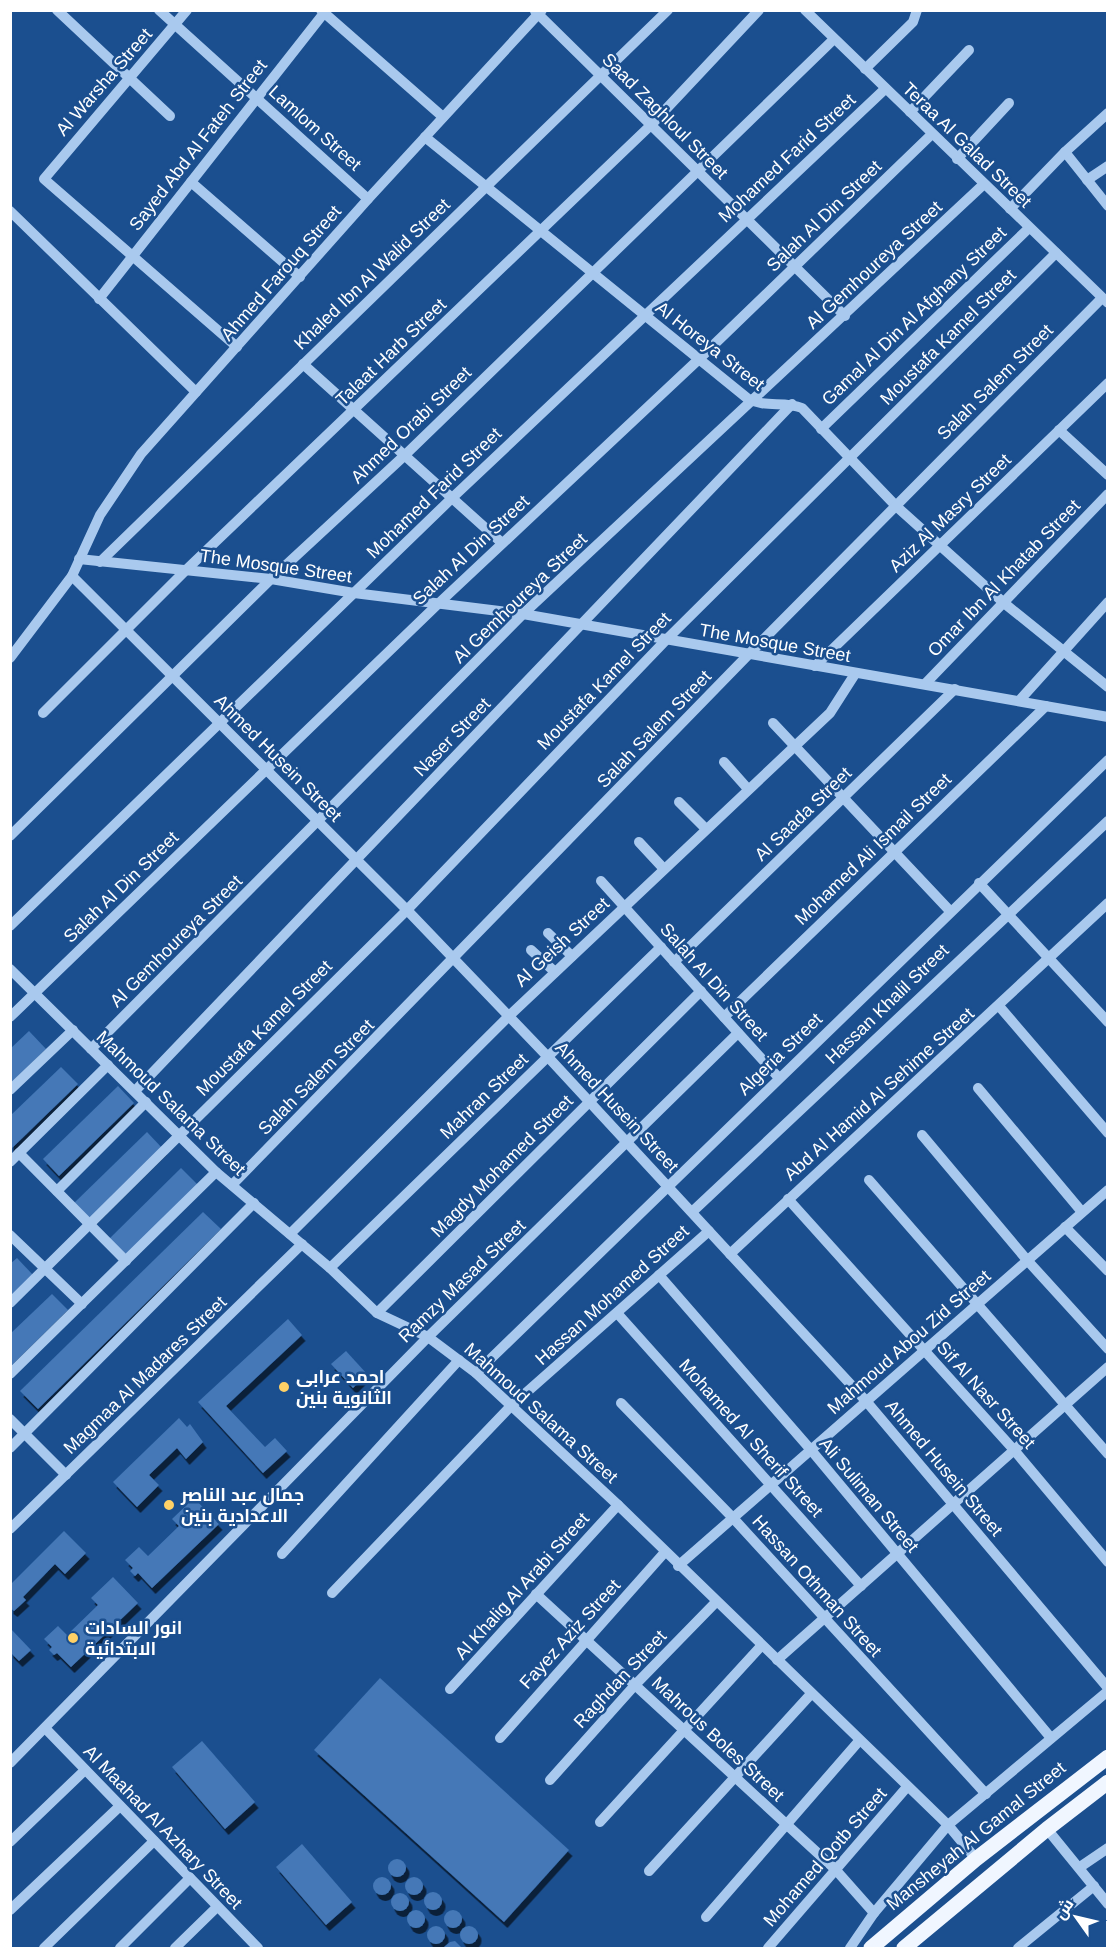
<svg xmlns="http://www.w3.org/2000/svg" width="1118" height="1959" viewBox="0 0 1118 1959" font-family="Arial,Cairo,sans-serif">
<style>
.building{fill:#4478b7;filter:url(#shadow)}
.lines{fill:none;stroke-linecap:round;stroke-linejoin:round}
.minor{stroke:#a9c9ee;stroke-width:10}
.major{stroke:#f0f6ff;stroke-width:15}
.poi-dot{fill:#ffd166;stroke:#1b4f8f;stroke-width:2}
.labels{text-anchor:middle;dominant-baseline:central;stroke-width:5;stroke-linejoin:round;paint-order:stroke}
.street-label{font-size:18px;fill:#fff;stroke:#1b4f8f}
.poi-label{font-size:18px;font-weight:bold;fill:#fff;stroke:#1b4f8f;text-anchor:start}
</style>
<defs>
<filter id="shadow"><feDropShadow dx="3.5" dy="6" stdDeviation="0" flood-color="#0009"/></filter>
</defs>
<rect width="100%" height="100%" fill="#1b4f8f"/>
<g class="building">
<polygon points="29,1031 46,1049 10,1084 10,1049"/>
<polygon points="61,1067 78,1084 10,1150 10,1116"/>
<polygon points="118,1086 134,1103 59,1176 43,1159"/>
<polygon points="147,1132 163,1149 89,1222 72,1205"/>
<polygon points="181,1168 198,1185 124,1257 107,1241"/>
<polygon points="203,1212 221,1229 38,1409 20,1391"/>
<polygon points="17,1258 33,1275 10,1297 10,1264"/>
<polygon points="52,1294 68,1310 10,1367 10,1334"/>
<polygon points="288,1319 302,1335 226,1406 265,1447 275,1438 287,1451 263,1473 198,1402"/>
<polygon points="346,1351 367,1374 353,1388 331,1364"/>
<polygon points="179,1418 187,1427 190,1424 203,1442 186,1459 177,1448 149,1475 159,1485 137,1507 113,1482"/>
<polygon points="194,1498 219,1524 152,1588 138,1573 135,1576 130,1571 133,1568 125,1560 139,1547 148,1556 179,1526 172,1519"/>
<polygon points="64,1531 86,1553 65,1574 55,1564 23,1597 26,1600 14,1611 10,1608 10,1585"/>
<polygon points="113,1577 138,1603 71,1667 57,1653 54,1655 49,1650 52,1647 44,1639 58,1626 67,1635 98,1605 91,1598"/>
<polygon points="10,1628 31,1650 19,1661 10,1652"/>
<polygon points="380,1678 569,1850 504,1922 314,1750"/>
<polygon points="202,1741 255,1802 225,1829 172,1767"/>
<polygon points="302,1844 352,1902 326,1925 276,1867"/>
<circle cx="397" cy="1868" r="9"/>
<circle cx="382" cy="1886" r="9"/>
<circle cx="414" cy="1886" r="9"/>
<circle cx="433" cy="1901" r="9"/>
<circle cx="400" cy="1902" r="9"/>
<circle cx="453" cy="1919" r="9"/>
<circle cx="416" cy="1919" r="9"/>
<circle cx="469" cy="1935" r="9"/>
<circle cx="436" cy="1935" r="9"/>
<polygon points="455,1941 462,1948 443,1948 450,1942"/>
</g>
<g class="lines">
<g class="minor">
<polyline points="57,10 170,116"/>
<polyline points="159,10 368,199"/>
<polyline points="187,10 44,179 237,347"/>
<polyline points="321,10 443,117"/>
<polyline points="805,10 1108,303"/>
<polyline points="535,11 845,316"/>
<polyline points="865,69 913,22 917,10"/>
<polyline points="910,112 969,50"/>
<path d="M425,137L747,398C766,409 783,400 802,408L896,506L1004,603L1108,687"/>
<polyline points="1065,152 1108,206"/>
<polyline points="957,159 1009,103"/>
<polyline points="1087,180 1108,166"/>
<polyline points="191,182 300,277"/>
<polyline points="1010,209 1065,152 1108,113"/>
<polyline points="10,211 196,392"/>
<polyline points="99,299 324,13"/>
<polyline points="303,364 502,543"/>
<polyline points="821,429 1029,228"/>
<polyline points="1059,430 1108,475"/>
<polyline points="79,559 271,579 354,593 523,614 1108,717"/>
<polyline points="100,562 668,10"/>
<polyline points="72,576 407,910 548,1057 866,1401 1108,1688"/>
<polyline points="10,658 72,576 100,515 141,454 368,199 542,10"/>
<polyline points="815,666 1108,383"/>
<polyline points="925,684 1108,494"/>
<polyline points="1019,701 1108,602"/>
<polyline points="43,713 186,570 651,125 759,10"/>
<polyline points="773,723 950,911"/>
<polyline points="724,762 748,789"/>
<polyline points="679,802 706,829"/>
<polyline points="10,836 271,579 404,456 834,39"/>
<polyline points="639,842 664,869"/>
<polyline points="601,881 779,1078"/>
<polyline points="979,883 1108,1022"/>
<polyline points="10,926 451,499 885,89"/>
<polyline points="548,933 572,956"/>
<polyline points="531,950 555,972"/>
<polyline points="674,962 955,689"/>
<polyline points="10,969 216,1172 330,1268 377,1313 428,1337 476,1373 618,1505 948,1825 976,1859"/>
<polyline points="999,1006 1108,1133"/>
<polyline points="10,1017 438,604 698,360 932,134"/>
<polyline points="724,1017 1046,706"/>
<polyline points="91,1049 523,614 984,184"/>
<polyline points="978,1088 1082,1212"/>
<polyline points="10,1090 73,1030"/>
<polyline points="135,1091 792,404"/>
<polyline points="922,1135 1027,1260 1108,1349"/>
<polyline points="19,1153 126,1261"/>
<polyline points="10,1162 108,1065"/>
<polyline points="869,1180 1108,1454"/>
<polyline points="232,1185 749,654 1102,298"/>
<polyline points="57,1191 146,1102"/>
<polyline points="788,1199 1014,1450 1108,1562"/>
<polyline points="692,1212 1108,821"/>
<polyline points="1065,1227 1108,1271"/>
<polyline points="290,1234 509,1016 830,713 855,674"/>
<polyline points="10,1235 82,1304"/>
<polyline points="730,1254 1108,903"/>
<polyline points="330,1268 661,947"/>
<polyline points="659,1275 811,1450 1051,1738"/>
<polyline points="10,1303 407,910 666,640 1056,253"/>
<polyline points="377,1313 701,991"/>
<polyline points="617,1313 861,1586"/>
<polyline points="476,1373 1108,760"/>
<polyline points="10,1374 216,1172"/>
<polyline points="621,1403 733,1518 986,1794"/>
<polyline points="10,1419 66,1475"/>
<polyline points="10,1448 254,1203"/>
<polyline points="10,1529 302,1244"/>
<polyline points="282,1554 459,1360"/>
<polyline points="678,1566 1108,1190"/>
<polyline points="332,1593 510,1407 709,1231"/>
<polyline points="536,1594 835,1869 874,1913"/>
<polyline points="777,1660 1108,1367"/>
<polyline points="450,1689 618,1505"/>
<polyline points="45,1728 258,1948"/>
<polyline points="500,1738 665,1552"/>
<polyline points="10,1763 428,1337 738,1033"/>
<polyline points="550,1780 635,1685 716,1602"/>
<polyline points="600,1822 761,1646"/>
<polyline points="1047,1829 1108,1904"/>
<polyline points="10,1842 85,1770"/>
<polyline points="1080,1867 1108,1848"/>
<polyline points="649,1871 811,1694"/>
<polyline points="10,1910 120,1806"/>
<polyline points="706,1917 859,1741"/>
<polyline points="44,1948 154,1841"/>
<polyline points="120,1948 190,1878"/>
<polyline points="175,1948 217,1907"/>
<polyline points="768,1948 907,1787"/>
<polyline points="850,1948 874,1913 948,1825 1108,1691"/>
<polyline points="1018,1948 1094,1886"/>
</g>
<g class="major">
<polyline points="871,1948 976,1859 1108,1757"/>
<polyline points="904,1948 1047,1829 1108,1782"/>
</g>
</g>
<g class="poi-dot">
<circle cx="284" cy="1387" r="6"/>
<circle cx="169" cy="1505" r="6"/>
<circle cx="73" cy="1638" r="6"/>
</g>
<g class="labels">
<g class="street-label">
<text transform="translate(104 82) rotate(-49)">Al Warsha Street</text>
<text transform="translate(665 116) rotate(45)">Saad Zaghloul Street</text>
<text transform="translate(315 128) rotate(42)">Lamlom Street</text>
<text transform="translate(198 145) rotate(-52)">Sayed Abd Al Fateh Street</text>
<text transform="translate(967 145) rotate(44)">Teraa Al Galad Street</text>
<text transform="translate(787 158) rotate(-43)">Mohamed Farid Street</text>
<text transform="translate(824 216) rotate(-44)">Salah Al Din Street</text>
<text transform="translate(874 265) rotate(-43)">Al Gemhoureya Street</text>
<text transform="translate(281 273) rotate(-49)">Ahmed Farouq Street</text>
<text transform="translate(372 274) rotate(-44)">Khaled Ibn Al Walid Street</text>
<text transform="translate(914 316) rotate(-44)">Gamal Al Din Al Afghany Street</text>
<text transform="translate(948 337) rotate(-45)">Moustafa Kamel Street</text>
<text transform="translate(710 346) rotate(38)">Al Horeya Street</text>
<text transform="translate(391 352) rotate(-44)">Talaat Harb Street</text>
<text transform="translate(995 382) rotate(-45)">Salah Salem Street</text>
<text transform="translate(411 425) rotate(-44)">Ahmed Orabi Street</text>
<text transform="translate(434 493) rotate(-44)">Mohamed Farid Street</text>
<text transform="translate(950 513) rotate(-44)">Aziz Al Masry Street</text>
<text transform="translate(471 550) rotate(-43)">Salah Al Din Street</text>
<text transform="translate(276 566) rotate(8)">The Mosque Street</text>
<text transform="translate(1004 578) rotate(-46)">Omar Ibn Al Khatab Street</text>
<text transform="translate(520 598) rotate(-44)">Al Gemhoureya Street</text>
<text transform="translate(775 643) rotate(10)">The Mosque Street</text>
<text transform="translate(604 681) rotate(-46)">Moustafa Kamel Street</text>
<text transform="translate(654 729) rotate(-46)">Salah Salem Street</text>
<text transform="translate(452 737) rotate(-46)">Naser Street</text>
<text transform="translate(278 758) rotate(45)">Ahmed Husein Street</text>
<text transform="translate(803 814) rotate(-44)">Al Saada Street</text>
<text transform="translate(873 849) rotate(-44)">Mohamed Ali Ismail Street</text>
<text transform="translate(121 887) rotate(-44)">Salah Al Din Street</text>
<text transform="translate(176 941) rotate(-45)">Al Gemhoureya Street</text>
<text transform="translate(562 942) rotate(-43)">Al Geish Street</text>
<text transform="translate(714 982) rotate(48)">Salah Al Din Street</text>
<text transform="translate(887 1004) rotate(-44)">Hassan Khalil Street</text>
<text transform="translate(264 1028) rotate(-45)">Moustafa Kamel Street</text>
<text transform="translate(780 1054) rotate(-44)">Algeria Street</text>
<text transform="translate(316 1077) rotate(-45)">Salah Salem Street</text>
<text transform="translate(879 1094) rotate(-42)">Abd Al Hamid Al Sehime Street</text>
<text transform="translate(484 1096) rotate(-44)">Mahran Street</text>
<text transform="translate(171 1103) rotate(44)">Mahmoud Salama Street</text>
<text transform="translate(617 1107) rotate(47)">Ahmed Husein Street</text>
<text transform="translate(502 1166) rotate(-45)">Magdy Mohamed Street</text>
<text transform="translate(462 1281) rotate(-44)">Ramzy Masad Street</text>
<text transform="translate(612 1295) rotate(-42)">Hassan Mohamed Street</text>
<text transform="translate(909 1342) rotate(-41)">Mahmoud Abou Zid Street</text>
<text transform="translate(145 1375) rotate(-44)">Magmaa Al Madares Street</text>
<text transform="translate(986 1395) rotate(48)">Sif Al Nasr Street</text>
<text transform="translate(541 1413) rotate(42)">Mahmoud Salama Street</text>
<text transform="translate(751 1438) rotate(48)">Mohamed Al Sherif Street</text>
<text transform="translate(944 1468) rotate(50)">Ahmed Husein Street</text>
<text transform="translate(869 1495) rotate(50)">Ali Suliman Street</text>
<text transform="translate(522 1586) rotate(-48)">Al Khalig Al Arabi Street</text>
<text transform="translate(817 1586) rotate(48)">Hassan Othman Street</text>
<text transform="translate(570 1634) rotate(-48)">Fayez Aziz Street</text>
<text transform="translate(620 1679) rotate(-47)">Raghdan Street</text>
<text transform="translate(718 1739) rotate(43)">Mahrous Boles Street</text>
<text transform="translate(163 1827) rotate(46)">Al Maahad Al Azhary Street</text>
<text transform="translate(976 1836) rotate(-39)">Mansheyah Al Gamal Street</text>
<text transform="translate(825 1857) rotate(-49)">Mohamed Qotb Street</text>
</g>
<g class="poi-label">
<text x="296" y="1377">احمد عرابى<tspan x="296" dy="21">الثانوية بنين</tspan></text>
<text x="181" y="1495">جمال عبد الناصر<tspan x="181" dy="21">الاعدادية بنين</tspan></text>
<text x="85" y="1628">انور السادات<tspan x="85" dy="21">الابتدائية</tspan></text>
</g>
</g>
<rect width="1118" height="1959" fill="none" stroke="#ffffff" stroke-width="24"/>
<g transform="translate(1076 1917) rotate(304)" stroke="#1b4f8f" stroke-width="4.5" paint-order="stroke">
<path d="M0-4.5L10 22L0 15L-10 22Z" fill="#ffffff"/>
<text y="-9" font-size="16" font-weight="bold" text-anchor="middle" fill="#ffffff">ش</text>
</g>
</svg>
